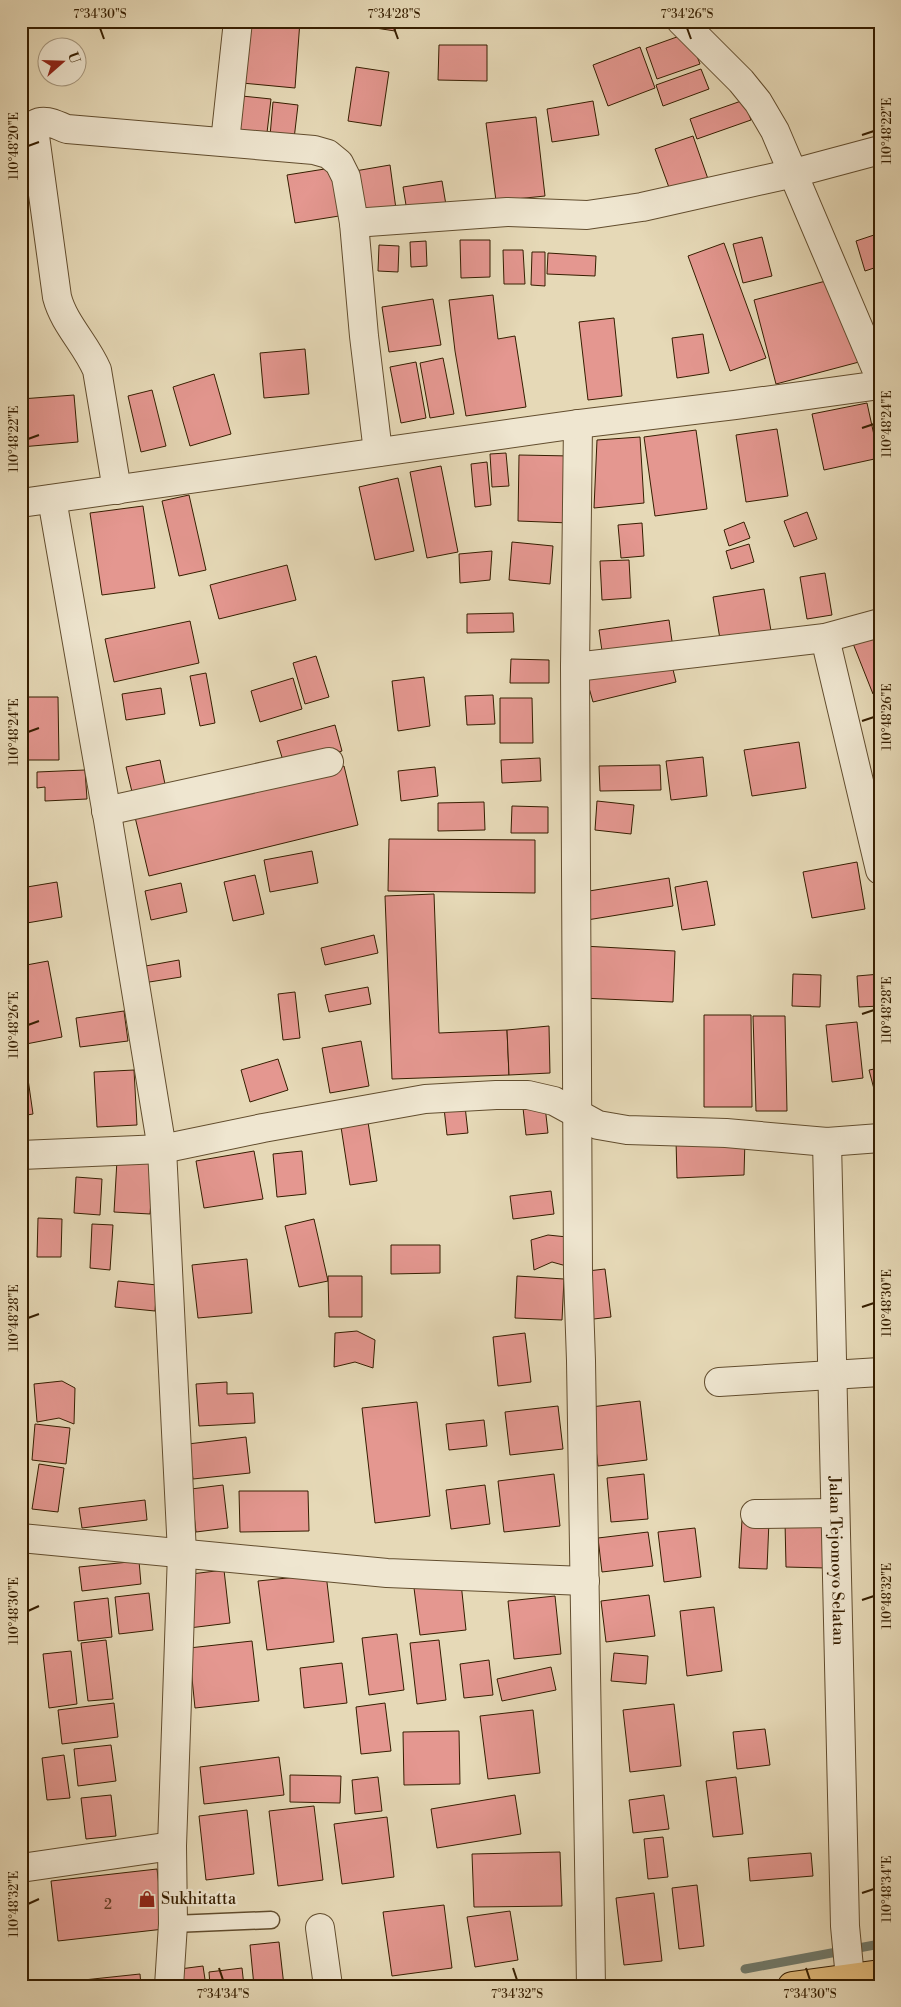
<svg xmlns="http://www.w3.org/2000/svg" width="901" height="2007" viewBox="0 0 901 2007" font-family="'Libre Bodoni',serif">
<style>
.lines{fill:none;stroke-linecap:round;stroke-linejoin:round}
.stream{stroke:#707b6d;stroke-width:9}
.building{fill:#e49790;stroke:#361e00}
.lane-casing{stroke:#624d2e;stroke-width:19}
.street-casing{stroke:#624d2e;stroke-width:30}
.primary-casing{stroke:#361e00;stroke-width:30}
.lane{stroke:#efe6d0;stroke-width:16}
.street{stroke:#efe6d0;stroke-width:28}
.primary{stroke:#e3bc7c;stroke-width:28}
.ticks{fill:none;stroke:#361e00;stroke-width:2}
.labels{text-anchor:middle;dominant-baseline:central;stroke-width:4.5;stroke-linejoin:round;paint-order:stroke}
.number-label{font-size:14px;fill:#623c24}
.street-label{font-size:16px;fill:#361e00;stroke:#efe6d0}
.poi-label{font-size:16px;fill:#361e00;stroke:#efe6d0;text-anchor:start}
.neatline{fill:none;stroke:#361e00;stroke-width:2}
.ticks-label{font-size:12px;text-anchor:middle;fill:#361e00}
</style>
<rect width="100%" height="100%" fill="#e6d9b7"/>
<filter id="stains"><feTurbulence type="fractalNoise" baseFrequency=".004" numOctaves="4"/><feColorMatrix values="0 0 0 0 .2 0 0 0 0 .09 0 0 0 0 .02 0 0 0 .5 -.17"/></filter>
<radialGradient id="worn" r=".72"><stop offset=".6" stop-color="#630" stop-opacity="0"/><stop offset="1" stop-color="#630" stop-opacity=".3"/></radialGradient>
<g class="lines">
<polyline class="stream" points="745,1969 880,1944"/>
</g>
<g class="building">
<polygon points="247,21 300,21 295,88 242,83"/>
<polygon points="370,21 396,21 395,31 369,27"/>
<polygon points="688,33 700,64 657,79 646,48"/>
<polygon points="439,45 487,45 487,81 438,80"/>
<polygon points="640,47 655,88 608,106 593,65"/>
<polygon points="356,67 389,72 381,126 348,121"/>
<polygon points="701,69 709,89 663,106 656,85"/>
<polygon points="242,96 271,99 266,141 238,137"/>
<polygon points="744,100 751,120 697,139 690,119"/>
<polygon points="593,101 599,135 552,142 547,109"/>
<polygon points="273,102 298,105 294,139 270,136"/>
<polygon points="536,117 545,196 496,201 486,123"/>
<polygon points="693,136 708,179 671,193 655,149"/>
<polygon points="390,165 396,209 362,214 355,171"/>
<polygon points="331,168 339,216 295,223 287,175"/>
<polygon points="442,181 446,205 407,211 403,187"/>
<polygon points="880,233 880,266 865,271 856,241"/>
<polygon points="762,237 772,276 743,283 733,244"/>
<polygon points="460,240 490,240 490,277 461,278"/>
<polygon points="426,241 427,266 411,267 410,242"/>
<polygon points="724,243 766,358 730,371 688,256"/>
<polygon points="379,245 399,246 398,272 378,271"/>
<polygon points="503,250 523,250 525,284 504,284"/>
<polygon points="532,252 545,252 545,286 531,285"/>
<polygon points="548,253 596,256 595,276 547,274"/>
<polygon points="837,278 859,362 776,384 754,300"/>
<polygon points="493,295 498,339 515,336 526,407 466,416 455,351 449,300"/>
<polygon points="433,299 441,345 389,352 382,307"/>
<polygon points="614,318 622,396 588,400 579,322"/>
<polygon points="703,334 709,373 677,378 672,338"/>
<polygon points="305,349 309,394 264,398 260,353"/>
<polygon points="443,358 454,414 430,418 420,363"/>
<polygon points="416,362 426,418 401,423 390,367"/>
<polygon points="214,374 231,434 190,446 173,387"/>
<polygon points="152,390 166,446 141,452 128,396"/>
<polygon points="74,395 78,442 21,447 21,399"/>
<polygon points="867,403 879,458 824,470 812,414"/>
<polygon points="777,429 788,496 746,502 736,435"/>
<polygon points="696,430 707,509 655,516 644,437"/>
<polygon points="640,437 644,503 594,508 597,440"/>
<polygon points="506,453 509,486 492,487 490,454"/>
<polygon points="519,455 571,456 570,523 518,521"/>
<polygon points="487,462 491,505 475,507 471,464"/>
<polygon points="441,466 458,552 427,558 410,472"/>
<polygon points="398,478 414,551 375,560 359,487"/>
<polygon points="189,495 206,570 179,576 162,501"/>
<polygon points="143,506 155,588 102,595 90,513"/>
<polygon points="807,512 817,539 794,547 784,521"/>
<polygon points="744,522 750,538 729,546 724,530"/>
<polygon points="642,523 644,556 621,558 618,525"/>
<polygon points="512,542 553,546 550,584 509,580"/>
<polygon points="749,544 754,562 731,569 726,551"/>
<polygon points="492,551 490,580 460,583 459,554"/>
<polygon points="629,560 631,598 602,600 600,561"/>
<polygon points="287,565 296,600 219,619 210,585"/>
<polygon points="825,573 832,615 807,619 800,577"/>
<polygon points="764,589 772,637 721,645 713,597"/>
<polygon points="513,613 514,632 467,633 467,614"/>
<polygon points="669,620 673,648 603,658 599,630"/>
<polygon points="190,621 199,663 114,682 105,639"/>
<polygon points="880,630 880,692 873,694 852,641"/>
<polygon points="316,656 329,697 305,704 293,663"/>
<polygon points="670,657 676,682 593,702 586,677"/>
<polygon points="511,659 549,660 549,683 510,683"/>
<polygon points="206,673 215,723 200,726 190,676"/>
<polygon points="424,677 430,726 398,731 392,681"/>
<polygon points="293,678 302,709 260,722 251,691"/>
<polygon points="161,688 165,714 126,720 122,694"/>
<polygon points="493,695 495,724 467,725 465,696"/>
<polygon points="21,697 58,697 59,760 21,760"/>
<polygon points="500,698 532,698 533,743 500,743"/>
<polygon points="335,725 342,751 285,767 277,741"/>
<polygon points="799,742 806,788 752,796 744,750"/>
<polygon points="703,757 707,796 671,800 666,761"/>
<polygon points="540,758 541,781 502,783 501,760"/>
<polygon points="160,760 166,789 133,796 126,767"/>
<polygon points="660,765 661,790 600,791 599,766"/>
<polygon points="344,766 358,825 149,876 135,817"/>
<polygon points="435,767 438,796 401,801 398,771"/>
<polygon points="85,770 87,799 45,801 45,787 37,788 37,772"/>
<polygon points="597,801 634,805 631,834 595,830"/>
<polygon points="484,802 485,830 438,831 438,803"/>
<polygon points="512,806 548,807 548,833 511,833"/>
<polygon points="389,839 535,840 535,893 388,891"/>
<polygon points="312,851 318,883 270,892 264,860"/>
<polygon points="857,862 865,909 812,918 803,872"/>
<polygon points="255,875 264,914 233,921 224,882"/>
<polygon points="669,878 673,906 587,920 583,892"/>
<polygon points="707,881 715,925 682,930 675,887"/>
<polygon points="57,882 62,917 21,924 21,888"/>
<polygon points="181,883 187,912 151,920 145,891"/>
<polygon points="434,894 439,1033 507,1030 509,1075 392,1079 385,896"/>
<polygon points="374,935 378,953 325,965 321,948"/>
<polygon points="583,946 675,951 673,1002 581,998"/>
<polygon points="179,960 181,977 143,983 140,967"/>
<polygon points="48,961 62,1037 21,1045 21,966"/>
<polygon points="793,974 821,975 820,1007 792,1006"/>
<polygon points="880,974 880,1006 859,1007 857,976"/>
<polygon points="368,987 371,1004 329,1012 325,995"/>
<polygon points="295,992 300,1038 283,1040 278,994"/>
<polygon points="124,1011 128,1041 80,1047 76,1018"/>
<polygon points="704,1015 751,1015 752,1107 704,1107"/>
<polygon points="753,1016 785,1016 787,1111 756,1111"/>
<polygon points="857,1022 863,1078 832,1082 826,1025"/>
<polygon points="549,1026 550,1073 509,1075 507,1030"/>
<polygon points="361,1041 369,1086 330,1093 322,1048"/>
<polygon points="278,1059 288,1090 250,1102 241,1070"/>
<polygon points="26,1065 33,1114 21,1116 21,1066"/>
<polygon points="880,1068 880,1112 869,1070"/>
<polygon points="134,1070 137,1125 97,1127 94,1072"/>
<polygon points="465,1106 468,1133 447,1135 444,1108"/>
<polygon points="545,1106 548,1133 526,1135 523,1108"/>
<polygon points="368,1122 377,1181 350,1185 341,1127"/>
<polygon points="745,1139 744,1175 677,1178 676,1140"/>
<polygon points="254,1151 263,1199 204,1208 196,1161"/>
<polygon points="302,1151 306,1194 277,1197 273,1154"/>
<polygon points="117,1160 154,1162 150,1214 114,1212"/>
<polygon points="76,1177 102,1179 100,1215 74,1213"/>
<polygon points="551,1191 554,1214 513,1219 510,1196"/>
<rect x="21" y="1193" width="7" height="59"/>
<polygon points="38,1218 62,1219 61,1257 37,1257"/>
<polygon points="314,1219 328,1281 299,1287 285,1226"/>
<polygon points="92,1224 113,1225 110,1270 90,1268"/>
<polygon points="548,1235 567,1237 570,1267 552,1262 534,1270 531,1240"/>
<polygon points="391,1245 440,1245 440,1273 391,1274"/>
<polygon points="247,1259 252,1313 198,1318 192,1265"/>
<polygon points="605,1269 611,1317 585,1320 579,1272"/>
<polygon points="328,1276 362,1276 362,1317 329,1317"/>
<polygon points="517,1276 564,1279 562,1320 515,1318"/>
<polygon points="118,1281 157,1285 155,1311 115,1307"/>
<polygon points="357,1331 375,1340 373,1368 355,1362 334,1367 335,1333"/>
<polygon points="525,1333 531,1382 498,1386 493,1337"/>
<polygon points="62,1381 75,1388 74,1424 59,1418 37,1422 34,1384"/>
<polygon points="227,1382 227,1394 253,1393 255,1423 199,1426 196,1384"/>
<polygon points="21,1398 26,1398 23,1428 21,1427"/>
<polygon points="640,1401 647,1460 598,1466 591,1407"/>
<polygon points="417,1402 430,1516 375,1523 362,1408"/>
<polygon points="558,1406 563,1449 510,1455 505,1412"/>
<polygon points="484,1420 487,1446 449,1450 446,1424"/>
<polygon points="35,1424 70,1428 66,1464 32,1460"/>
<polygon points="246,1437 250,1473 193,1479 188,1444"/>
<polygon points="39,1464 64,1468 58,1512 32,1509"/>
<polygon points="554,1474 560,1526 504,1532 498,1481"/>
<polygon points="644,1474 648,1519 611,1522 607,1478"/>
<polygon points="223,1485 228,1528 196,1532 191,1489"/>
<polygon points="485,1485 490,1524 451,1529 446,1490"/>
<polygon points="239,1491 308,1491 309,1531 240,1532"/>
<polygon points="145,1500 147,1520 82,1528 79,1508"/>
<polygon points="742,1520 769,1521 767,1569 739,1568"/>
<polygon points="785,1521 828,1521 826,1568 786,1567"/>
<polygon points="695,1528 701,1577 664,1582 658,1532"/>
<polygon points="648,1532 653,1566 602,1572 598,1538"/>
<polygon points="139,1561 141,1584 82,1591 79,1567"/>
<polygon points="224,1570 230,1623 189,1628 183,1575"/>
<polygon points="326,1574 334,1642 267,1650 258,1581"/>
<polygon points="461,1583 466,1630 420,1635 414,1588"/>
<polygon points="149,1593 153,1630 119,1634 115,1597"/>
<polygon points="649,1595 655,1636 606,1642 601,1601"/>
<polygon points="555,1596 561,1654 514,1659 508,1601"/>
<polygon points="108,1598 112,1637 78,1641 74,1602"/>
<polygon points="714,1607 722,1671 687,1676 680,1611"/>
<polygon points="397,1634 404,1690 369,1695 362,1638"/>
<polygon points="106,1640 113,1699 88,1701 81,1643"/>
<polygon points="439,1640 446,1700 417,1704 410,1643"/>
<polygon points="252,1641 259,1701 195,1708 189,1648"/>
<polygon points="71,1651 77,1704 49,1708 43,1654"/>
<polygon points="614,1653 648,1656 646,1684 611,1681"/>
<polygon points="489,1660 493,1695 464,1698 460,1664"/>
<polygon points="342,1663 347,1703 304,1708 300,1668"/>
<polygon points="551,1667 556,1690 502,1701 497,1679"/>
<polygon points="114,1703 118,1737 62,1744 58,1710"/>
<polygon points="385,1703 391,1751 361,1754 356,1707"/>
<polygon points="674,1704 681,1766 630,1772 623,1710"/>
<polygon points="533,1710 540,1773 488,1779 480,1716"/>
<polygon points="765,1729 770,1765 737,1769 733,1732"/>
<polygon points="459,1731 460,1784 404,1785 403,1732"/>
<polygon points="21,1734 25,1764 21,1765"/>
<polygon points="111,1745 116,1781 78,1786 74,1749"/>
<polygon points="64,1755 70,1798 47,1800 42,1758"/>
<polygon points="279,1757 284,1795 204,1804 200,1767"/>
<polygon points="290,1775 341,1776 340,1803 290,1802"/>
<polygon points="21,1776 27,1822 21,1822"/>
<polygon points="378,1777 382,1811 355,1814 352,1780"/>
<polygon points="736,1777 743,1834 713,1837 706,1781"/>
<polygon points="111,1795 116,1836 86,1839 81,1798"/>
<polygon points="515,1795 521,1834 437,1848 431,1809"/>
<polygon points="664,1795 669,1829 633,1833 629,1800"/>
<polygon points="314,1806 323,1880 278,1886 269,1811"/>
<polygon points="247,1810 254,1874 206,1880 199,1816"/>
<polygon points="387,1817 394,1877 342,1884 334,1824"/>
<polygon points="663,1837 668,1877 648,1879 644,1839"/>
<polygon points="560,1852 562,1906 474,1907 472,1854"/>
<polygon points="811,1853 813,1876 750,1881 748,1858"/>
<polygon points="157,1869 164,1929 58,1941 51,1881"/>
<polygon points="697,1885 704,1946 679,1949 672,1888"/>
<polygon points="654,1893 662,1961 624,1965 616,1898"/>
<polygon points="444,1905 452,1968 392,1976 383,1912"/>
<polygon points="510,1911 518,1960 475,1967 467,1917"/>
<polygon points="279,1942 284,1986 254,1986 250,1945"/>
<polygon points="203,1966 206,1986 174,1986 172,1970"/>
<polygon points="242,1968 244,1986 210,1986 209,1972"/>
<polygon points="140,1974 141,1986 46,1986 46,1984"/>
</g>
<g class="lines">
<g class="lane-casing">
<polyline id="lane" points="173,1924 271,1920"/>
</g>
<g class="street-casing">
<g id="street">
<polyline points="681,21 741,81 758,102 775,131 880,378"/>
<polyline points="225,142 238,21"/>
<polyline points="354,223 507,212 587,215 642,207 794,173 880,150"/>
<polyline points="578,424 575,667 578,1274 581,1361 591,1986"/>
<path d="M117,490L97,370C86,344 64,324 57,297L35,136V124C45,118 56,125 67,129L314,150L328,154L339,163L346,177L354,223L364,336L378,452"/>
<polyline points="52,499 108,820 162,1149 182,1553 172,1846 173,1924 169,1986"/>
<polyline points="21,503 578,424 735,405 880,385"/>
<polyline points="825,638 880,870"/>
<polyline points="575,667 825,638 880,623"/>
<polyline points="106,811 329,762"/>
<path id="s1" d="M827,1142L845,1926L850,1978"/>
<polyline points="21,1155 162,1149 263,1128 425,1099 496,1095 528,1095 554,1101 598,1125 627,1130 726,1133 827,1142 880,1138"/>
<polyline points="719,1382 880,1372"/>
<polyline points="755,1514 835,1513"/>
<polyline points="21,1538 387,1573 585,1581"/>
<polyline points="21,1868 172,1846"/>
<polyline points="320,1928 328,1986"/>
</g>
</g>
<g class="primary-casing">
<polyline id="primary" points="792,1986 880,1974"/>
</g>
<use href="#lane" class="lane"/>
<use href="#street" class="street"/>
<use href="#primary" class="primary"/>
</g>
<path class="ticks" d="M100,28L104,39M394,28L398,39M687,28L691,39M862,135L874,131M28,146L39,142M862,428L874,424M28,439L39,435M862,721L874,717M28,732L39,728M862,1014L874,1010M28,1025L39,1021M862,1307L874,1303M28,1318L39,1314M862,1600L874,1596M28,1611L39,1606M862,1893L874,1889M28,1904L39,1899M219,1968L223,1980M513,1968L517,1980M806,1968L810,1980"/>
<defs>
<g id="shop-bare" transform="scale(1.35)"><path d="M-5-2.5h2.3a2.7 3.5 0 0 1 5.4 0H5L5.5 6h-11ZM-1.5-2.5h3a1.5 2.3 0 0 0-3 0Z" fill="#8f2418" stroke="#efe6d0" stroke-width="2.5" paint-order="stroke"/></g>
</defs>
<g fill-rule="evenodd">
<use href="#shop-bare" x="147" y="1899"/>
</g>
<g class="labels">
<g class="number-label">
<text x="108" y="1905">2</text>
</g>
<g class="street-label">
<text stroke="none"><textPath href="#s1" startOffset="419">Jalan Tejomoyo Selatan</textPath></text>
</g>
<g class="poi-label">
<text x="161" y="1899">Sukhitatta</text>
</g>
</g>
<rect width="901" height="2007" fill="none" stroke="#e6d9b7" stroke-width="55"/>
<g transform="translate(62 62) rotate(70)"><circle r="24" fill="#efe6d0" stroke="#a5967d"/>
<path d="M0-4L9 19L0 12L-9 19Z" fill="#8f2418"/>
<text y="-8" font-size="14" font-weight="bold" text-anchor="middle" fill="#361e00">U</text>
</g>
<rect x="28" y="28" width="846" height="1952" class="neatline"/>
<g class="ticks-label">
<text x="100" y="18">7°34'30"S</text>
<text x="394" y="18">7°34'28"S</text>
<text x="687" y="18">7°34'26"S</text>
<text transform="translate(887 131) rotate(-90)" y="4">110°48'22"E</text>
<text transform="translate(14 146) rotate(-90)" y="4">110°48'20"E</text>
<text transform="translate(887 424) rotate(-90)" y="4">110°48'24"E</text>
<text transform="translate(14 439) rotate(-90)" y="4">110°48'22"E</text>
<text transform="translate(887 717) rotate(-90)" y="4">110°48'26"E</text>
<text transform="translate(14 732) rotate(-90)" y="4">110°48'24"E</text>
<text transform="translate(887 1010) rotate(-90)" y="4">110°48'28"E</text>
<text transform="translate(14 1025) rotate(-90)" y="4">110°48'26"E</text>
<text transform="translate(887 1303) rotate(-90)" y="4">110°48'30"E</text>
<text transform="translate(14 1318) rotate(-90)" y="4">110°48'28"E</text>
<text transform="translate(887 1596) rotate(-90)" y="4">110°48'32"E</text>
<text transform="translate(14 1611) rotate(-90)" y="4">110°48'30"E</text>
<text transform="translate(887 1889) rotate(-90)" y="4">110°48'34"E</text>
<text transform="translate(14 1904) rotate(-90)" y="4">110°48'32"E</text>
<text x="223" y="1998">7°34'34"S</text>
<text x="517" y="1998">7°34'32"S</text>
<text x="810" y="1998">7°34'30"S</text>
</g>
<rect width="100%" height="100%" filter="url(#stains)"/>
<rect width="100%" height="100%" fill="url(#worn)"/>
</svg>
